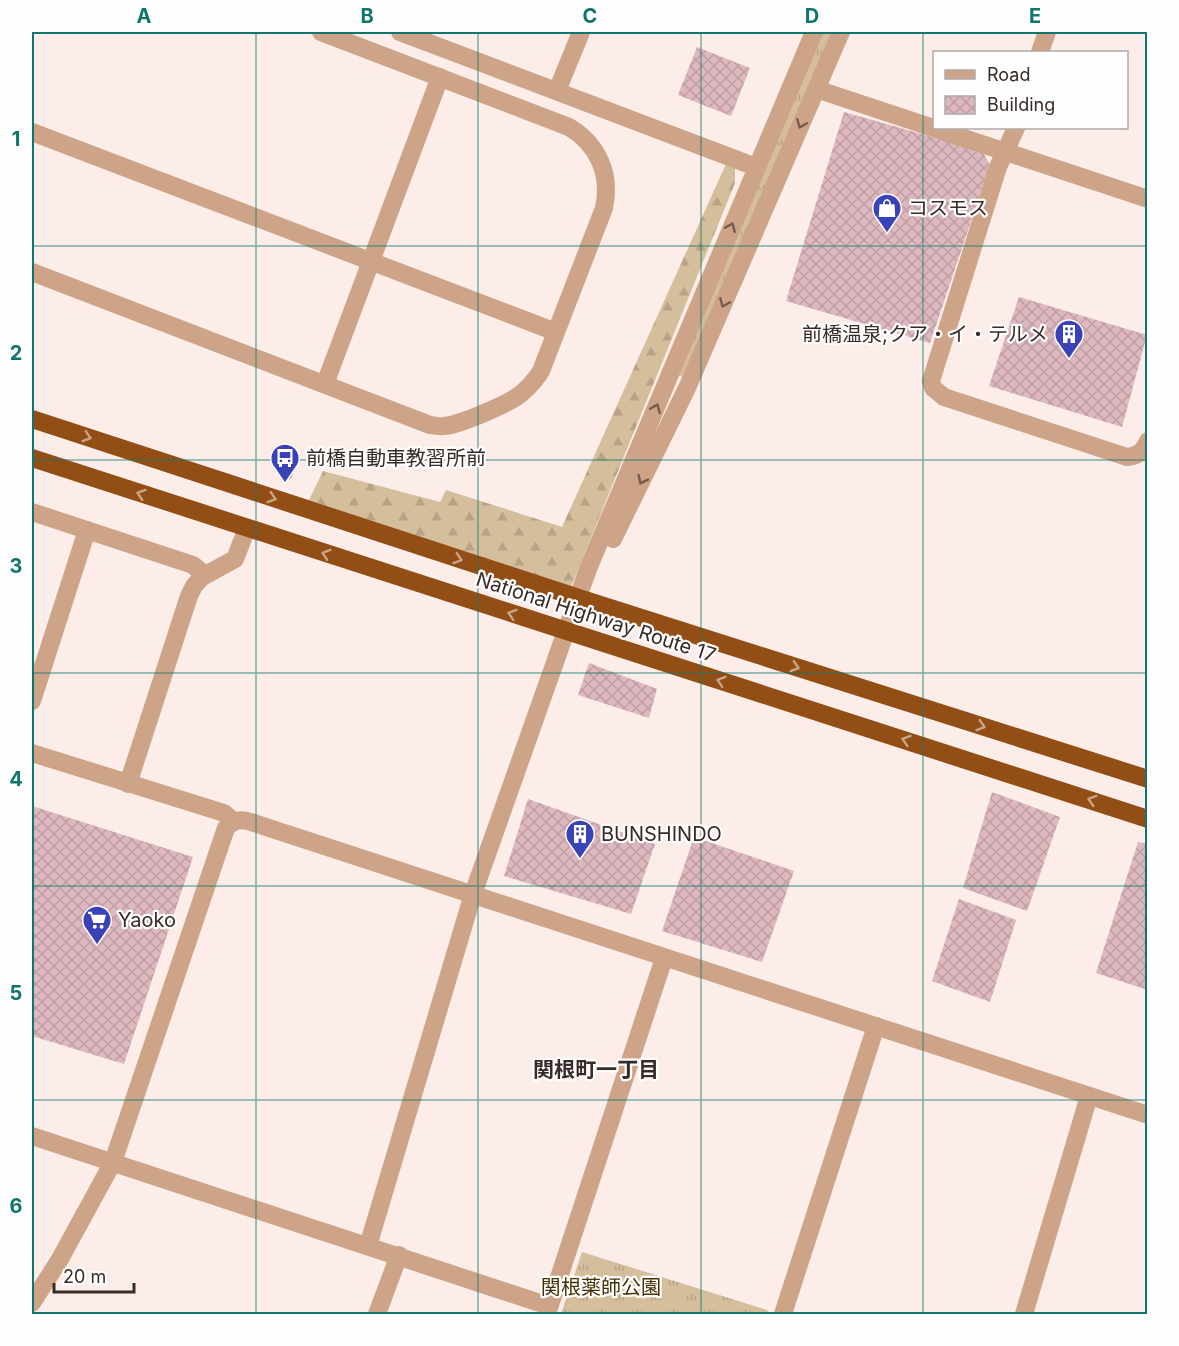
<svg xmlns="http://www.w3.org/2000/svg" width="1179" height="1346" viewBox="0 0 1179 1346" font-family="Inter,'Noto Sans JP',sans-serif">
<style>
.grass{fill:url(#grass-tufts)}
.forest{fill:url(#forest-firs)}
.building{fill:url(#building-cross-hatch)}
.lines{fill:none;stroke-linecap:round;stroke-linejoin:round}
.minor{stroke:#cea488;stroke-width:18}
.highway{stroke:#924e15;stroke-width:18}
.oneway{stroke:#745b4e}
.oneway2{stroke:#c8a68a}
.grid{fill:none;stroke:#0f766e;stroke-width:1.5;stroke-opacity:0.55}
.labels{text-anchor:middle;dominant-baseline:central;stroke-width:4.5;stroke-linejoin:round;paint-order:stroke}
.poi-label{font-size:20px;fill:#382a27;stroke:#fefefe;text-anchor:start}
.street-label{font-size:20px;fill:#382a27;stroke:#fefefe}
.park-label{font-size:20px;fill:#473002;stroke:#fefefe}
.neighbourhood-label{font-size:21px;font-weight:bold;fill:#382a27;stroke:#fefefe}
.neatline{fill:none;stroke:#0f766e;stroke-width:2}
.grid-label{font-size:20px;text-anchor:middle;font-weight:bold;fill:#0f766e}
</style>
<defs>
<pattern id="grass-tufts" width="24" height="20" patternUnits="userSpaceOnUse" patternTransform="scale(1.5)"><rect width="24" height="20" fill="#d4be9c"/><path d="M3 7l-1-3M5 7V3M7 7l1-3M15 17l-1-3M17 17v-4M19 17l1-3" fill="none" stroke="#b7a386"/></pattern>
<pattern id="forest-firs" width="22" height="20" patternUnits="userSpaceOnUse" patternTransform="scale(1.5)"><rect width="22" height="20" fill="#d4be9c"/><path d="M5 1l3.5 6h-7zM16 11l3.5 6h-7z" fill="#b7a386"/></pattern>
<pattern id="building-cross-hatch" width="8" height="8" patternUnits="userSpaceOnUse" patternTransform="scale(1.5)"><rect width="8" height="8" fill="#ddb8be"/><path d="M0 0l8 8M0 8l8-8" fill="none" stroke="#be9ea3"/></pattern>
</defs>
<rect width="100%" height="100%" fill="#fcede9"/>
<g class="grass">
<polygon points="822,32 832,32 683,377 675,374"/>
<polygon points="582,1252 767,1310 770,1314 561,1314"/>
</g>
<polygon class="forest" points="726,164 735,168 735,183 571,587 309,500 323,471 440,502 446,490 562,527"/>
<g class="building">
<polygon points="697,47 750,68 731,116 678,95"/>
<polygon points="844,112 982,151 990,165 930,343 786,301"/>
<polygon points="1019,297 1147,335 1122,427 989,386"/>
<polygon points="280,466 294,471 291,479 277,474"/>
<polygon points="589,663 657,689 649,718 578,695"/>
<polygon points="992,792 1060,817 1027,911 963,888"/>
<polygon points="528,799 655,844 631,914 504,876"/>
<polygon points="32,806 193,857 124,1064 32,1036"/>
<polygon points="694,837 794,871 762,962 662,931"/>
<polygon points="1138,842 1148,844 1148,990 1096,973"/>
<polygon points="959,899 1016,920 990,1002 932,981"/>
</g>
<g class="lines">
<g class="minor">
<polyline points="400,32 756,167"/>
<polyline points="1040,52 1047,32"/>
<polyline points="816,89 1148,199"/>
<polyline points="557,91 581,32"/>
<path d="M1016,128L998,167L931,381L933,388L944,397L1127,457C1138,456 1143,452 1148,441"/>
<polyline points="32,132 556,332"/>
<path d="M32,272L430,425C434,425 439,427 444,426C460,425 510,403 522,393C530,386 536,379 541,371L604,208C611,175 599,145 569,127L321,32"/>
<polyline points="325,384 440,77"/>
<polyline points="32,512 193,565 199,570 202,577"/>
<polyline points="613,539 687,388 841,32"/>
<polyline points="32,701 87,530"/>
<polyline points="32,753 224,813 233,821"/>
<polyline points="128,784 189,596 194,586 202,577 235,559 247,528"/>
<polyline points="32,1136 549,1306"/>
<polyline points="368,1246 473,894 588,569 814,32"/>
<path d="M32,1303L60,1259L113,1162L226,828C238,815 248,821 263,826L1148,1115"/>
<polyline points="377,1314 399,1255"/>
<polyline points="547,1314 664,958"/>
<polyline points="783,1314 876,1026"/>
<polyline points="1024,1314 1089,1096"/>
</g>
<g class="highway">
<polyline points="32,419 579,598 1148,779"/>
<polyline points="32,458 1148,819"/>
</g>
</g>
<defs><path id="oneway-chevron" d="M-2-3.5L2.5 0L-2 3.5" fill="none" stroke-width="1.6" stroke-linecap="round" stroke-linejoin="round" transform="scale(1.5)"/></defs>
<g class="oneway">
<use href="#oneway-chevron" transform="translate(801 124) rotate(113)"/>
<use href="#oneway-chevron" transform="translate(731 227) rotate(-67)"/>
<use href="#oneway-chevron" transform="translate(724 303) rotate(113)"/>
<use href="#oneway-chevron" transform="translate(656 408) rotate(-67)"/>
<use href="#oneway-chevron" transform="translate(642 480) rotate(116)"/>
</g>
<g class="oneway2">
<use href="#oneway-chevron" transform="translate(87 437) rotate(18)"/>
<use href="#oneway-chevron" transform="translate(141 494) rotate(-162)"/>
<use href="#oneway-chevron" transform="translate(272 498) rotate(18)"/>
<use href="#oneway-chevron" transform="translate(326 554) rotate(-162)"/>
<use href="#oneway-chevron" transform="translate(458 559) rotate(18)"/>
<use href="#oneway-chevron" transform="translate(512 614) rotate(-162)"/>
<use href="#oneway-chevron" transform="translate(795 667) rotate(18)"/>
<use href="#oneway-chevron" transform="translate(721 681) rotate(-162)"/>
<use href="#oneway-chevron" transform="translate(981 726) rotate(18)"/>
<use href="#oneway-chevron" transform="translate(906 740) rotate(-162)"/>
<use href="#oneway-chevron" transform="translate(1092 800) rotate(-162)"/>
</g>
<path class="grid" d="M256,32V1314M478,32V1314M701,32V1314M923,32V1314M32,246H1148M32,460H1148M32,673H1148M32,886H1148M32,1100H1148"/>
<defs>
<g id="shop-pin" transform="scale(1.5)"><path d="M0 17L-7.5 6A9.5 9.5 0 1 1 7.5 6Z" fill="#3943b7" stroke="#fefefe"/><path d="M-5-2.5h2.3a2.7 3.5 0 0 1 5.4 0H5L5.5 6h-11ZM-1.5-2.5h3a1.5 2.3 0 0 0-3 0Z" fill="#fff"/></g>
<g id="building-pin" transform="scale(1.5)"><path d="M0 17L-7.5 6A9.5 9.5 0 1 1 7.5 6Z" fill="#3943b7" stroke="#fefefe"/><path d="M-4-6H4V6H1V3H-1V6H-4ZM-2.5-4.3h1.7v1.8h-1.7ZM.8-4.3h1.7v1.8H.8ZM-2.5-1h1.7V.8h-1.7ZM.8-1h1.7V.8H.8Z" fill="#fff"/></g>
<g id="bus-pin" transform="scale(1.5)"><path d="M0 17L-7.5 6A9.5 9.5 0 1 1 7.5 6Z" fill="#3943b7" stroke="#fefefe"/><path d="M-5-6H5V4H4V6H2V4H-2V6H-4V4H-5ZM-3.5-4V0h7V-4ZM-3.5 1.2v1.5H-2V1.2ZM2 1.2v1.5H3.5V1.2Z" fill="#fff"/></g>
<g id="supermarket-pin" transform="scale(1.5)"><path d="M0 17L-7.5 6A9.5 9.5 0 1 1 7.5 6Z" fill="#3943b7" stroke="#fefefe"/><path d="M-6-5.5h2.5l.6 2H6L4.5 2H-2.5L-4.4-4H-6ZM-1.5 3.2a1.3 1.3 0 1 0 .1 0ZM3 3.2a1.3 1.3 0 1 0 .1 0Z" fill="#fff"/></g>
</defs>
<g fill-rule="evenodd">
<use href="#shop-pin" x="887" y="208"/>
<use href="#building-pin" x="1069" y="334"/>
<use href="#bus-pin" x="285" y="458"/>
<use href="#building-pin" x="580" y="834"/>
<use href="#supermarket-pin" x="97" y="920"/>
</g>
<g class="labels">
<g class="poi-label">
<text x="908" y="208">コスモス</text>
<text x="1048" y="334" text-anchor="end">前橋温泉;クア・イ・テルメ</text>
<text x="306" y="458">前橋自動車教習所前</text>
<text x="601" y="834">BUNSHINDO</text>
<text x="118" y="920">Yaoko</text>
</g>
<g class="street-label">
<text transform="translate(596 617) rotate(18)">National Highway Route 17</text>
</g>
<g class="park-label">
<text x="601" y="1287">関根薬師公園</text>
</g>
<g class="neighbourhood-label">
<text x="596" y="1069">関根町一丁目</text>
</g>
</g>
<rect width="1179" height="1346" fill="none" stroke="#fefefe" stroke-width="66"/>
<rect x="933" y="51" width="195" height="78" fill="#fefefe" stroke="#afa9a8" stroke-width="1.5"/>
<rect x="945" y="70" width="30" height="9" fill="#cea488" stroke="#afa9a8" stroke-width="1.5"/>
<text x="987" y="81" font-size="18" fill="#382a27">Road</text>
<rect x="945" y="96" width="30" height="18" fill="url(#building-cross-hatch)" stroke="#afa9a8" stroke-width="1.5"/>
<text x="987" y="111" font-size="18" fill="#382a27">Building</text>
<path d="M54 1283v9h80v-9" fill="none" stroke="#382a27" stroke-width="3"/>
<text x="63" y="1283" font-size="18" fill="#382a27" stroke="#fefefe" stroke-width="4.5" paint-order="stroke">20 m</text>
<rect x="33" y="33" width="1113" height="1280" class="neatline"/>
<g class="grid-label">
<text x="144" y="23">A</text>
<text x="367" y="23">B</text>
<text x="590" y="23">C</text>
<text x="812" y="23">D</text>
<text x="1035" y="23">E</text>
<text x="16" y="146">1</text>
<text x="16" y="360">2</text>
<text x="16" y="573">3</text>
<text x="16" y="786">4</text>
<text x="16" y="1000">5</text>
<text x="16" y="1213">6</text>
</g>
</svg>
